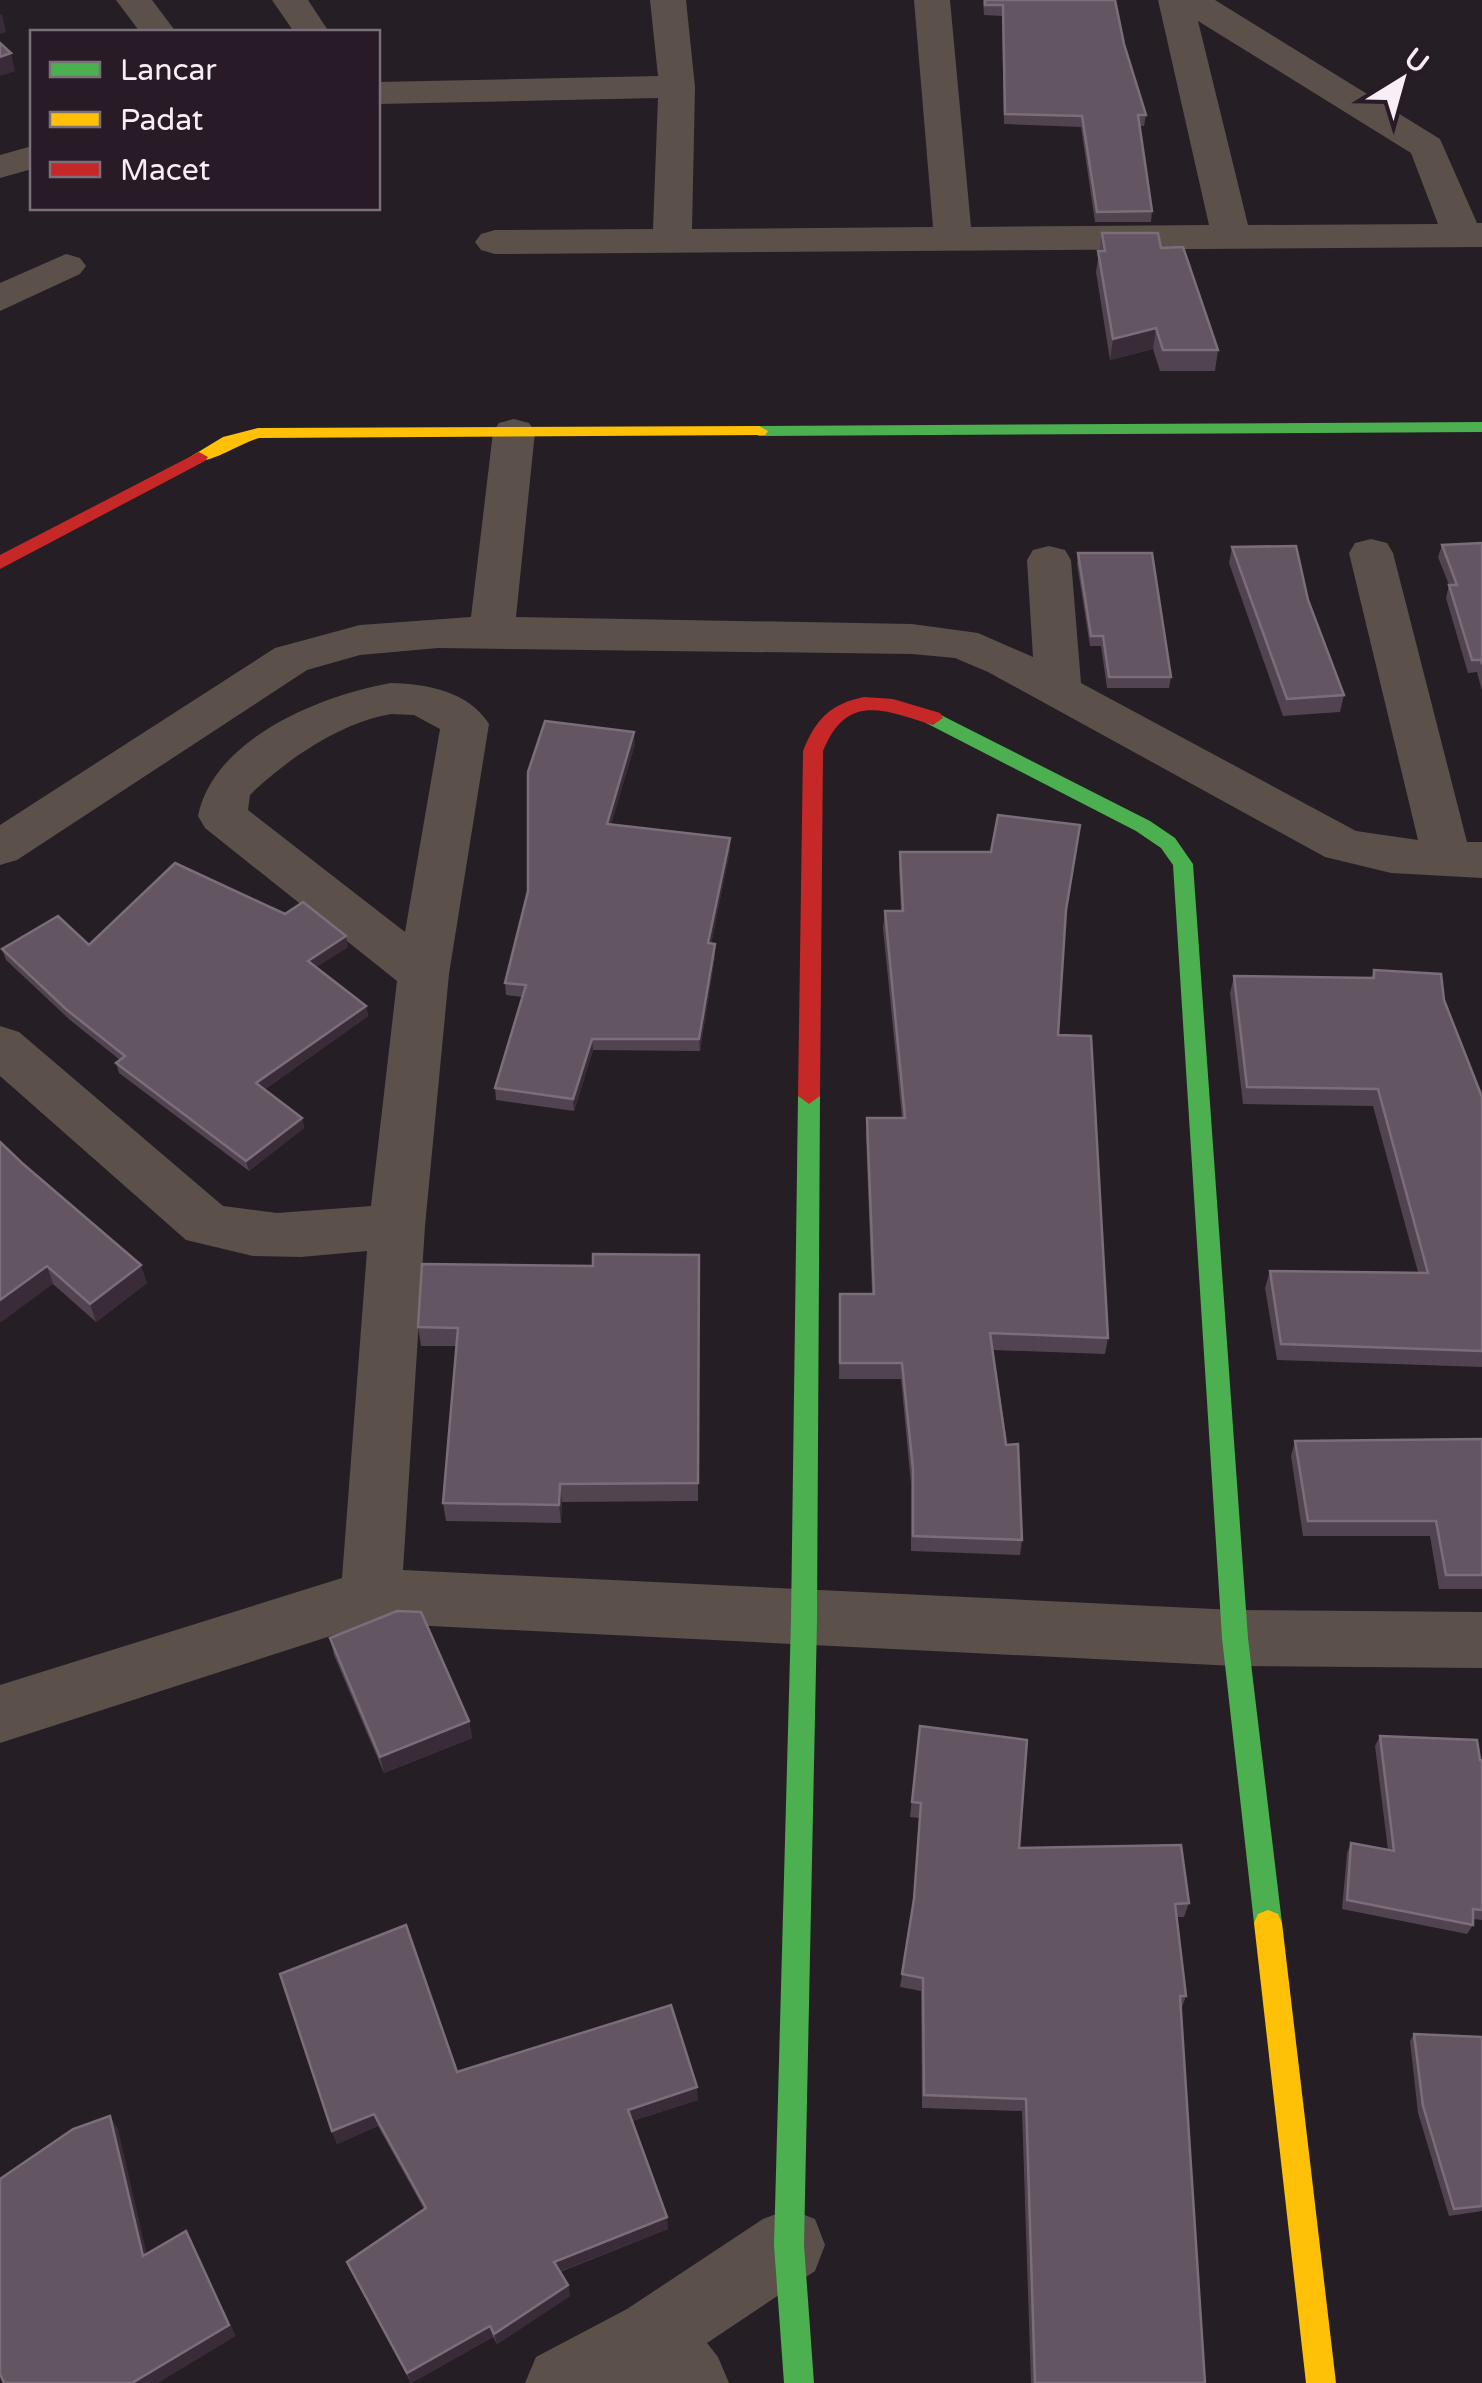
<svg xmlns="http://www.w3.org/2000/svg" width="1482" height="2383" viewBox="0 0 1482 2383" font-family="'Varela Round',sans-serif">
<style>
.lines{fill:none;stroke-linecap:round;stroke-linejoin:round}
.street{fill:#5b514a;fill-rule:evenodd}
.fast{fill:#4caf50;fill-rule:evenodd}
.slow{fill:#ffc107;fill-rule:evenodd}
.jam{fill:#c62828;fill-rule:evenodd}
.wall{fill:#524351}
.shaded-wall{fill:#392c38}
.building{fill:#645563;stroke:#7b6d7a;stroke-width:2.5}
</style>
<rect width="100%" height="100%" fill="#251e24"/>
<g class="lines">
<g class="street">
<polygon points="116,0 152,0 176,32 140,32"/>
<polygon points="272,0 308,0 329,32 294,32"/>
<path d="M650,0H686L695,87L692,229L933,227L914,0H950L971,227L1209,225L1158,0H1215L1440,139L1477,223H1482V247L495,254L481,250L475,242L481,234L495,230L653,229L658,98L378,104V82L658,76ZM1198,21L1411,153L1438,224L1248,225Z"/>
<polygon points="32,146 32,169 0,178 0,155"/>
<polygon points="66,254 80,258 86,266 80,274 0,311 0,283"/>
<polygon points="514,419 529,423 535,432 516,617 912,624 978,633 1033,657 1027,560 1033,550 1049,546 1065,550 1071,560 1081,683 1356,831 1418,840 1349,553 1355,543 1371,539 1387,543 1393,553 1467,842 1482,842 1482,878 1391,873 1325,857 988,672 955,658 912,654 438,648 360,655 307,670 17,860 0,865 0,825 275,648 360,625 471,617 493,432 499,423"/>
<path d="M391,683C427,684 468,691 489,724L449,974L425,1226L403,1570L1235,1610L1482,1612V1668L1235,1666L371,1623L0,1743V1685L342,1578L367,1251L301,1257L253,1256L186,1240L0,1076V1026L19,1032L223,1206L277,1213L371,1206L397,981L205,828L198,816C213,739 321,695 391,683ZM391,714L414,715L440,729L405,932L248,810L250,795L256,789C294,755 341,723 391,714Z"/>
<polygon points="789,2209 815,2219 825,2245 815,2271 707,2343 718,2357 729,2383 525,2383 536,2357 627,2309 763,2219"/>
</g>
<g class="fast">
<polygon points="1482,422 1482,432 759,436 750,431 759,426"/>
<polygon points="933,711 1150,821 1175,838 1193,864 1248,1638 1282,1923 1278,1932 1268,1936 1258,1932 1254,1923 1222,1638 1173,865 1161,848 1136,831 926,723 923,718"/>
<polygon points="809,1088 820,1096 817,1620 804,2245 814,2383 784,2383 774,2245 791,1620 798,1096"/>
</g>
<g class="slow">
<path d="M759,426L768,431L765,435L259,438C238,444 213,463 193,461L190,457L223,437L258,428Z"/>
<polygon points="1268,1910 1278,1914 1282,1923 1336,2383 1306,2383 1254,1923 1258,1914"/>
</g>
<g class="jam">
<polygon points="199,452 208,457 205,461 0,569 0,555"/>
<path d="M864,697L893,699L940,713L943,718L933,725C884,710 847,692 823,751L820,1096L809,1104L798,1096L803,751C816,719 830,704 864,697Z"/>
</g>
</g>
<g class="wall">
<polygon points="983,0 1115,0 1124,44 1146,115 1144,126 1139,126 1152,211 1151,222 1095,222 1081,127 1004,124 1002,16 984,15"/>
<polygon points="1102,233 1161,248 1218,350 1215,371 1160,371 1153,349 1110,360 1096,272"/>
<polygon points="1482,543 1482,691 1477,672 1468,673 1446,598 1449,585 1438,557 1442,545"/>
<polygon points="1232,547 1308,600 1344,695 1340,712 1283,716 1229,563"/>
<polygon points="1078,553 1171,677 1169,688 1107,688 1101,646 1090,646 1077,564"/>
<polygon points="635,744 611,824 730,838 730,850 711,944 715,956 700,1051 593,1050 574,1111 496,1100 495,1088 523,997 506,995 505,983"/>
<polygon points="900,852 1058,1035 1108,1338 1105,1354 993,1350 1022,1540 1020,1555 911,1551 911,1484 901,1379 839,1379 840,1294 872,1294 866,1135 867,1118 902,1118 883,928 885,911 901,911 899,869"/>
<polygon points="89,945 348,947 316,967 366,1006 368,1016 264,1090 302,1118 304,1128 249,1171 119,1073 116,1063 120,1060 70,1020 6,960 2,949"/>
<polygon points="1374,970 1444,1000 1482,1097 1482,1367 1277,1360 1265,1288 1270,1271 1418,1272 1373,1106 1243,1104 1230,993 1234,976 1371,978"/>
<polygon points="0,1142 147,1283 96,1322 53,1284"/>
<polygon points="699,1255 698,1501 562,1502 561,1523 446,1521 443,1503 457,1346 421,1346 418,1327 593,1266"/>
<polygon points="1482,1439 1482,1589 1439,1589 1430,1536 1303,1536 1291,1456 1295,1441"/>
<polygon points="330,1638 469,1721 472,1738 384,1773 334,1655"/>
<polygon points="920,1726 1019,1848 1189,1903 1184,1917 1177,1917 1186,1996 1181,2010 1205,2383 1031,2383 1022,2111 922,2108 921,1991 900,1987 913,1908 919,1818 910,1817"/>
<polygon points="1380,1736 1482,1760 1482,1920 1473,1919 1473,1925 1467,1934 1342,1909 1347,1853 1351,1843 1388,1850 1375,1746"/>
<polygon points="1414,2034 1482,2037 1482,2211 1449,2216 1418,2113 1410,2041"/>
<polygon points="457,2072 698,2100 632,2121 668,2229 560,2272 568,2285 570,2296 497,2344 493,2337 411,2383 347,2262 424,2209 378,2126 337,2144 332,2131"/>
</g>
<g class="shaded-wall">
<polygon points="2,14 6,32 0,34 0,15"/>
<polygon points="11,53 15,71 0,76 0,57"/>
<polygon points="1156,328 1153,349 1110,360 1113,339"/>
<polygon points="634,732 635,744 608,836 607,824"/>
<polygon points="730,838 730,850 709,955 708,943"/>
<polygon points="346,936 348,947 310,971 308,961"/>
<polygon points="715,944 715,956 700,1051 699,1039"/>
<polygon points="366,1006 368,1016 258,1094 256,1083"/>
<polygon points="592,1039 593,1050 574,1111 573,1099"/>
<polygon points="302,1118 304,1128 249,1171 246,1161"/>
<polygon points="141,1265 147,1283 96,1322 90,1304"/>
<polygon points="47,1266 53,1284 0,1323 0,1300"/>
<polygon points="560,1484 562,1502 561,1523 559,1505"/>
<polygon points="469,1721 472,1738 384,1773 380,1757"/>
<polygon points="697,2087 698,2100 629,2122 628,2110"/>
<polygon points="374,2114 378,2126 337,2144 332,2131"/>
<polygon points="110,2116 118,2129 150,2268 143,2256"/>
<polygon points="667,2217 668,2229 556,2273 554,2262"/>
<polygon points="186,2231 236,2336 158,2383 132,2383"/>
<polygon points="568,2285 570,2296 497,2344 494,2334"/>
<polygon points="490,2326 493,2337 411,2383 407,2373"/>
</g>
<g class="building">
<polygon points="985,0 1115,0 1124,44 1146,115 1138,115 1152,211 1097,212 1082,116 1005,114 1003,5 985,5"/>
<polygon points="0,43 11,53 0,57"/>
<polygon points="1102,233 1158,233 1161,248 1183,247 1218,350 1163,350 1156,328 1113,339 1098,251 1105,251"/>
<polygon points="1482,543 1482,664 1481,660 1472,660 1449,585 1457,585 1442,545"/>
<polygon points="1296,546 1308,600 1344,695 1287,699 1232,547"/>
<polygon points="1078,553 1152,553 1171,677 1109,677 1103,636 1091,636"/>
<polygon points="545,721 634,732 607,824 730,838 708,943 715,944 699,1039 592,1039 573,1099 495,1088 526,985 505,983 528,891 528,772"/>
<polygon points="998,815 1080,825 1066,910 1058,1035 1091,1036 1108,1338 990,1333 1006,1445 1018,1444 1022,1540 913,1536 913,1469 902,1363 840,1363 840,1294 874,1294 867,1118 905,1118 885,911 903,911 900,852 991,852"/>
<polygon points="175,863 285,914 303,902 346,936 308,961 366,1006 256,1083 302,1118 246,1161 116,1063 125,1056 67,1010 2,949 58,916 89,945"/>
<polygon points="1374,970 1441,974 1444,1000 1482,1097 1482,1351 1281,1344 1270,1271 1428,1273 1378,1089 1247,1087 1234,976 1374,978"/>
<polygon points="0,1142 22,1163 141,1265 90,1304 47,1266 0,1300"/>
<polygon points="593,1254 699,1255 698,1483 560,1484 559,1505 443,1503 458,1328 418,1327 422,1264 593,1266"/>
<polygon points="1482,1439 1482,1575 1446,1575 1436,1521 1308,1521 1295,1441"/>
<polygon points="397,1611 421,1612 469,1721 380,1757 330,1638"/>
<polygon points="920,1726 1027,1740 1019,1848 1181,1845 1189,1903 1175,1904 1186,1996 1180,1996 1205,2383 1035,2383 1026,2099 924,2095 923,1978 902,1974 914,1899 921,1803 912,1802"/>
<polygon points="1380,1736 1477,1740 1480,1760 1482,1760 1482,1910 1473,1909 1473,1925 1347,1900 1351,1843 1394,1851"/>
<polygon points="406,1925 457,2072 671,2005 697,2087 628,2110 667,2217 554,2262 568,2285 494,2334 490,2326 407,2373 347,2262 426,2208 374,2114 332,2131 280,1974"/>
<polygon points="1414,2034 1482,2037 1482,2206 1454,2209 1423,2106"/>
<polygon points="110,2116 143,2256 186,2231 229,2325 132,2383 4,2383 0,2374 0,2179 73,2129"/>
</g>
<rect x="30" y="30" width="350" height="180" fill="#281b27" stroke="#7b6f7a" stroke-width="2.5"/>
<rect x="50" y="62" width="50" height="15" fill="#4caf50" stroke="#7b6f7a" stroke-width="2.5"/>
<text x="120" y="80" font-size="30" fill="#f7eef6">Lancar</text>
<rect x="50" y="112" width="50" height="15" fill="#ffc107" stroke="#7b6f7a" stroke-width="2.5"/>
<text x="120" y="130" font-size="30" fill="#f7eef6">Padat</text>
<rect x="50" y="162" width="50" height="15" fill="#c62828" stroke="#7b6f7a" stroke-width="2.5"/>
<text x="120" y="180" font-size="30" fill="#f7eef6">Macet</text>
<g transform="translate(1402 80) rotate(37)" stroke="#281b27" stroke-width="8" paint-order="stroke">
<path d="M0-8L18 38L0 25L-18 38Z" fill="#f7eef6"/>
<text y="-15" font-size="28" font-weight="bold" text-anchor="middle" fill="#f7eef6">U</text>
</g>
</svg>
